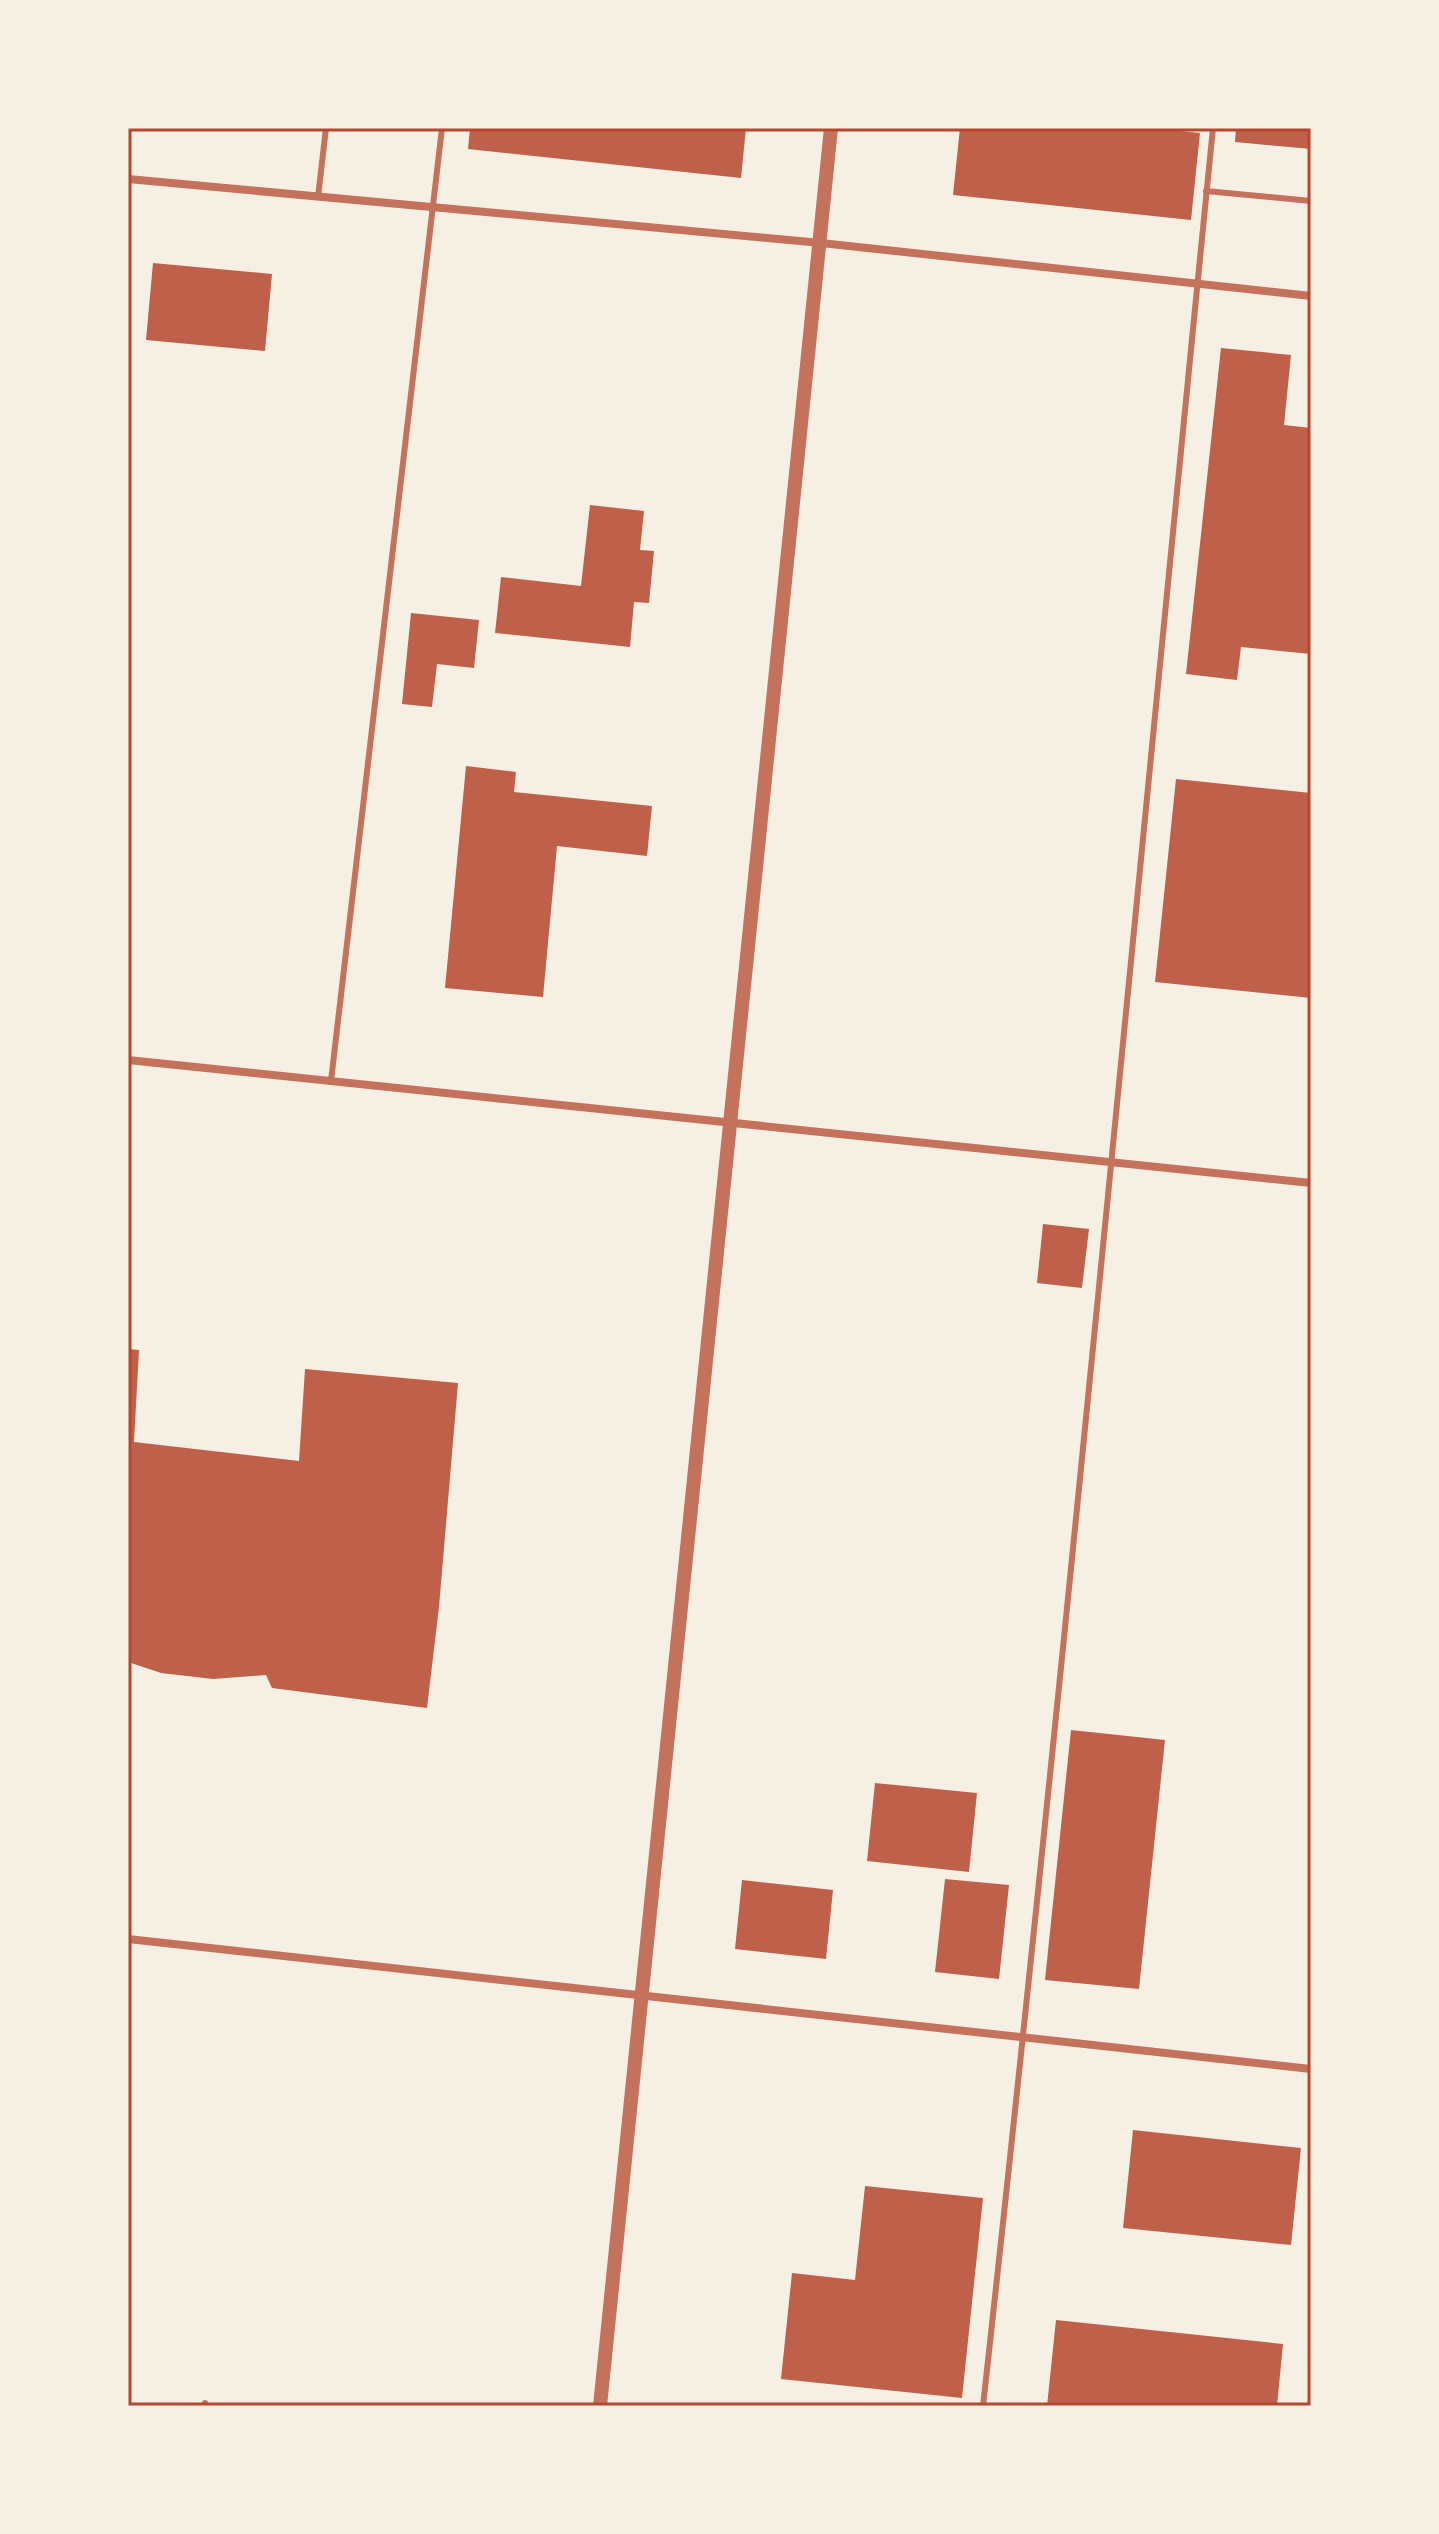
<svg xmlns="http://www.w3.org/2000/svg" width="1439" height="2534" viewBox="0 0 1439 2534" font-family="'Libre Baskerville',serif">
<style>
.building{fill:#bf614a}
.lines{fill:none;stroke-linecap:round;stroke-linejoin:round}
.service{stroke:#c5725c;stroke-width:6}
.minor{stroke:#c5725c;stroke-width:8}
.tertiary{stroke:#c5725c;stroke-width:14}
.neatline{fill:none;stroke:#b5482f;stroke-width:3}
</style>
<rect width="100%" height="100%" fill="#f6efe4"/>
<g class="building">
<polygon points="470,128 746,128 741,178 468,149"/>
<polygon points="960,128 1152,128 1200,133 1191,220 953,195"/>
<polygon points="1236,128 1311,128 1311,149 1235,142"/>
<polygon points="153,263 272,274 265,351 146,340"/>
<polygon points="1221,348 1291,355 1284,425 1311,428 1311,654 1241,647 1237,680 1186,674"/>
<polygon points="590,505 644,511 640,550 654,551 649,603 634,602 630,647 495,633 501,577 581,586"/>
<polygon points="411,613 479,620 474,668 437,664 432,707 402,704"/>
<polygon points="466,766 516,772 514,792 652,806 647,856 557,846 543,997 445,988"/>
<polygon points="1176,779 1311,793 1311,998 1155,982"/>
<polygon points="1043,1224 1089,1229 1082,1288 1037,1283"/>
<polygon points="128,1349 139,1350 134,1442 299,1461 305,1369 458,1383 439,1607 427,1708 272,1688 266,1675 213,1679 161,1673 128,1662"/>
<polygon points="1071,1730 1165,1740 1139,1989 1045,1980"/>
<polygon points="875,1783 977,1793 969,1872 867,1861"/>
<polygon points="945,1879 1009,1885 999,1979 935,1972"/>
<polygon points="742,1880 833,1890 826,1959 735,1949"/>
<polygon points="1133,2130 1301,2148 1291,2245 1123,2228"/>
<polygon points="865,2186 983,2198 962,2398 781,2379 792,2273 855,2280"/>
<polygon points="1056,2320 1283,2344 1277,2406 1047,2406"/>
</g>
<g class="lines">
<g class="service">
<polyline points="1206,191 1311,201"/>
<polyline points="318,197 326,128"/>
<polyline points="331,1081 442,128"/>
<polyline points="205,2406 205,2403"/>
<path d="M983,2406C1067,1647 1137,887 1213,128"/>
</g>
<g class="minor">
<polyline points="128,179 821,243 1311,296"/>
<polyline points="128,1060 1311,1183"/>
<polyline points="128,1939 1311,2069"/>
</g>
<polyline class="tertiary" points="600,2406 831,128"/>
</g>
<rect width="1439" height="2534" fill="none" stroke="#f6efe4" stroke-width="260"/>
<rect x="130" y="130" width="1179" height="2274" class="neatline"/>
</svg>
